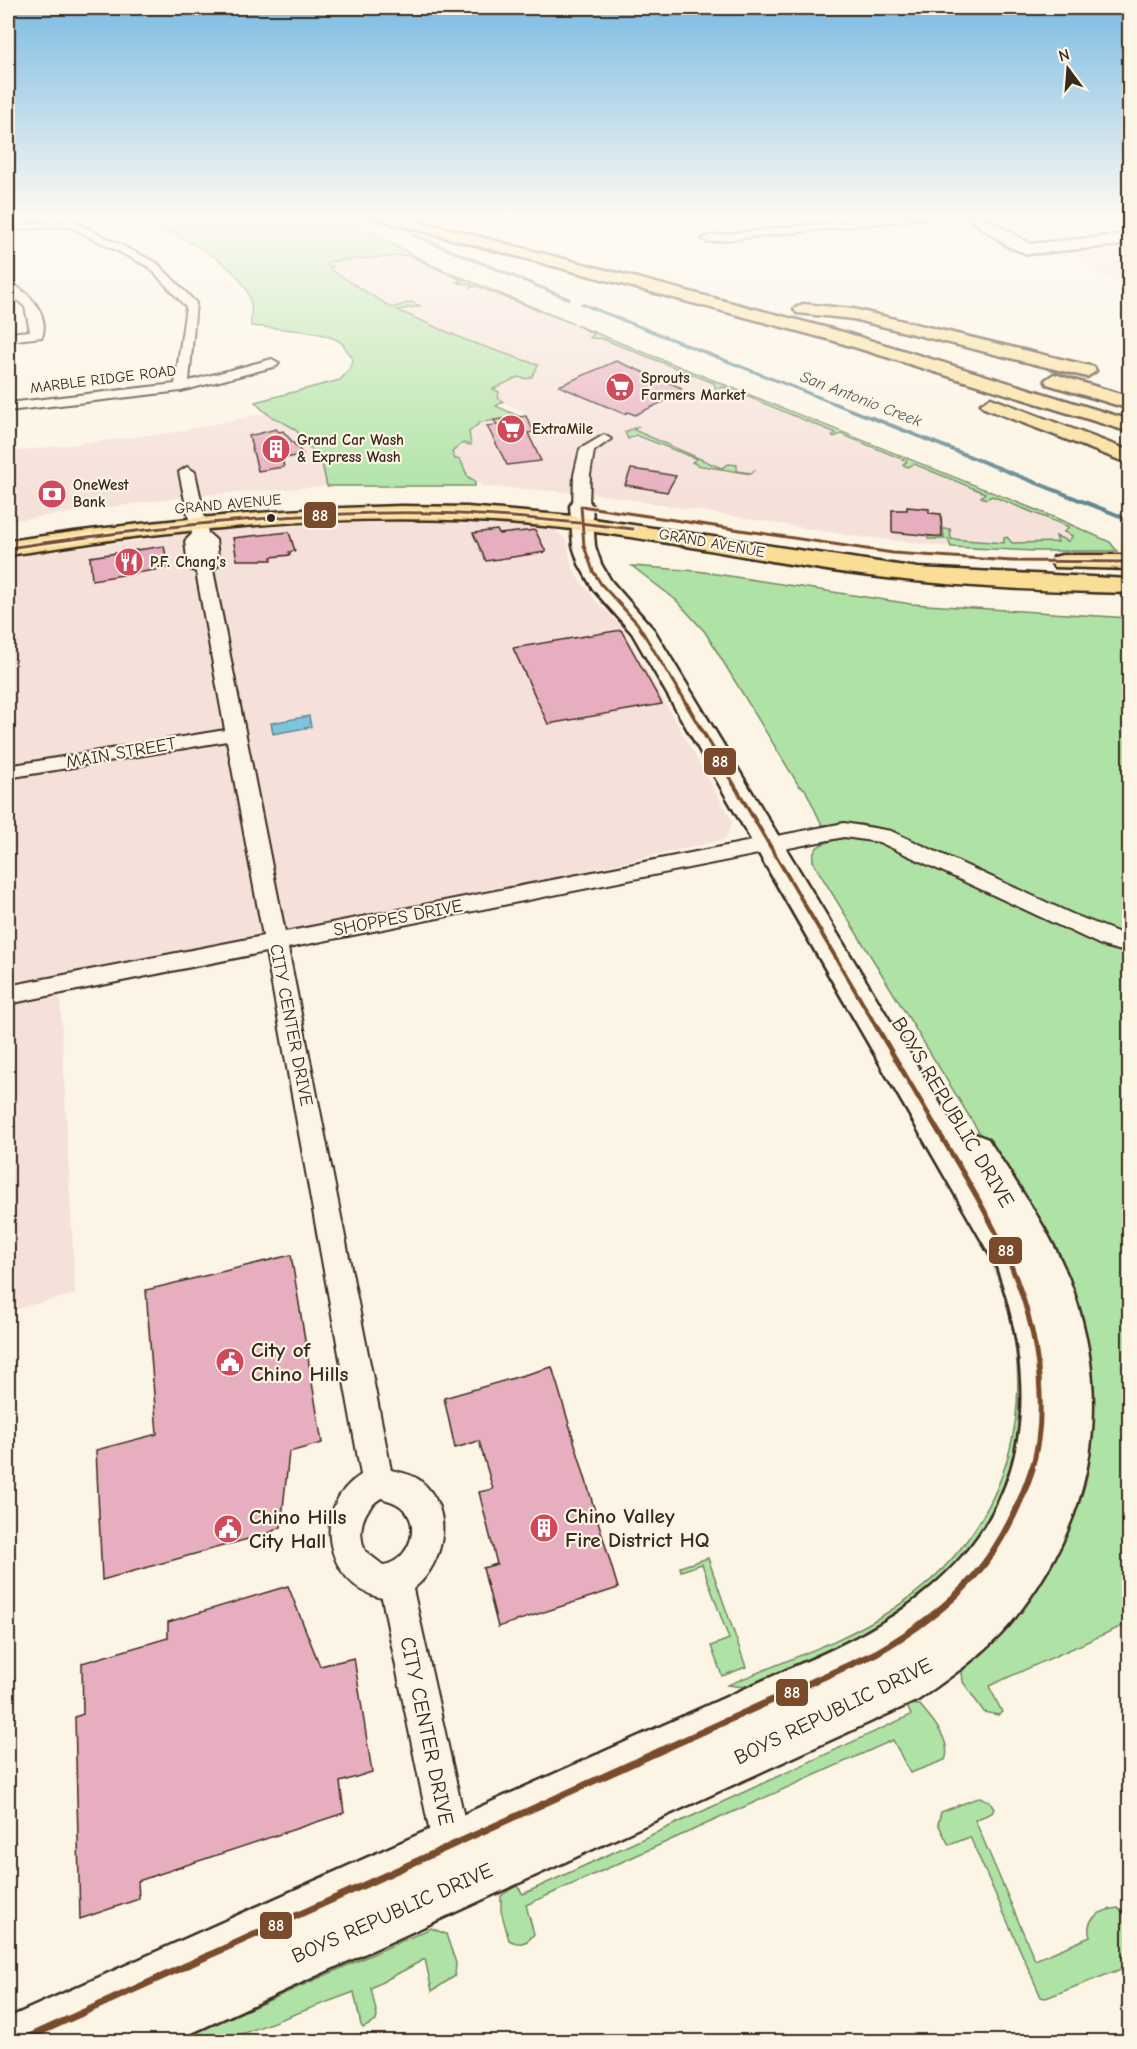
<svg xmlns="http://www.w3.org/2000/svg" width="1137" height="2049" viewBox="0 0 1137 2049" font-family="'Comic Neue',sans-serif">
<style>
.built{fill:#f6e0da}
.green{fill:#aee3a5;stroke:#748662;stroke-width:1.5}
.water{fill:#7bc5dc;stroke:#618790;stroke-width:1.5}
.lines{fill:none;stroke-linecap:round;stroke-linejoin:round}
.stream-far1{stroke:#618790;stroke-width:3}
.stream{stroke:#618790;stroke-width:4}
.building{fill:#e7aebf;stroke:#3b2a1e;stroke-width:1.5}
.minor-casing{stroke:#3b2a1e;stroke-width:4}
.secondary-casing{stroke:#3b2a1e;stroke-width:5}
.primary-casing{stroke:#3b2a1e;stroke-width:5}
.motorway-casing{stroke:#3b2a1e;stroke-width:5}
.minor{fill:#fcf5e5;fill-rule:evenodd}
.secondary{fill:#fcf5e5;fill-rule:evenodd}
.primary{fill:#fbde96;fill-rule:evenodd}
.motorway{fill:#fbde96;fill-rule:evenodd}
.bus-1-far3-casing{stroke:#fcf5e5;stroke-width:6}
.bus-1-far2-casing{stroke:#fcf5e5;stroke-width:8}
.bus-1-far1-casing{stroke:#fcf5e5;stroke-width:10}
.bus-1-casing{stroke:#fcf5e5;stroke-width:11}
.bus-1-far3{stroke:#7a4b2a;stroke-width:3}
.bus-1-far2{stroke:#7a4b2a;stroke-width:4}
.bus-1-far1{stroke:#7a4b2a;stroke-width:5}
.bus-1{stroke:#7a4b2a;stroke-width:7}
.bus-dot{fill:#3b2a1e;stroke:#fcf5e5;stroke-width:2}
.labels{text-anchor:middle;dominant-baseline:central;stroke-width:4.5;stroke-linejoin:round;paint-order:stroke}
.far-poi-label{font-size:15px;font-weight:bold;fill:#3b2a1e;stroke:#fcf5e5;text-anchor:start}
.far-street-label{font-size:15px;fill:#3b2a1e;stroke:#fcf5e5}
.far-water-label{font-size:16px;font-style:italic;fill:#4e5857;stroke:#fcf5e5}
.street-label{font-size:18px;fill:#3b2a1e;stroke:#fcf5e5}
.near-street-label{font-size:21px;fill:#3b2a1e;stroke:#fcf5e5}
.near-poi-label{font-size:21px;font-weight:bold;fill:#3b2a1e;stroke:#fcf5e5;text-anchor:start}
.line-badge{stroke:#fcf5e5;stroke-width:2}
.badge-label{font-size:16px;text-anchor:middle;font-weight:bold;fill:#fff}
</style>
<rect width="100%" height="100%" fill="#fcf5e5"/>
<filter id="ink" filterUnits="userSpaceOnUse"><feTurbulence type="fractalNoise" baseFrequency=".0167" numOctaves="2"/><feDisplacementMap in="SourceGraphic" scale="12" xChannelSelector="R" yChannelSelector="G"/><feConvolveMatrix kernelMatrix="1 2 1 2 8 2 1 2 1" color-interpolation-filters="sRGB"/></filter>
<g filter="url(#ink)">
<g class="built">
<polygon points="1129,242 1129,292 1069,252 1076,248"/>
<polygon points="406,253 470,282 1056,518 1110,542 1117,551 1066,552 959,548 847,535 597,494 480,486 480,482 468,477 452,452 463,443 469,445 472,443 469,432 481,423 525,416 526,413 499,400 499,392 492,389 519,376 527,379 537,365 468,341 390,308 315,260"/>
<polygon points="265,413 280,423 291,426 318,459 321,458 327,486 192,496 8,521 8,452 176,432"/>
<polygon points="411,521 545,528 555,530 567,541 570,559 576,575 596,601 622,627 733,822 724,840 94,978 57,980 8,989 8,557 237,528"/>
<polygon points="60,996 75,1294 8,1311 8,1006"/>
</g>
<g class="green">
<path d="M143,215H337L436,267L574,324L476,286L470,288L472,285C467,282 462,285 457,282L462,280L408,255L327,262L328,266H334L330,268L334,272L392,308L411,302L420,306L397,310L468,341L538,365L532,377L527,379L518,377L493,389L499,392L498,398L503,402L496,406L521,417L481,422L469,432L471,445L463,443L452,452L455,459H460L468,477L475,481V486H327L321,459H318C311,450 300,431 290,426C275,418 268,417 255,402L340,380L349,370L353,360C349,354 345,345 339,341C319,329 275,329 251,326C251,315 253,303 248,293C233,259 181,238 150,222Z"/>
<polygon points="576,325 1056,518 1110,542 1117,551 1035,551 951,547 948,539 928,539 928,536 944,537 943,529 950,529 951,539 1004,543 1004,538 1007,537 1012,543 1058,542 1056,536 1068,541 1073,536 1064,532 1069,527 992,496 986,499 981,497 985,493 914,464 908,467 903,465 907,461 841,434 834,437 832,436 836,433 724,387 716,389 714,383 603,339 590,338 594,334"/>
<polygon points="639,426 634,430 721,468 729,464 737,465 737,471 751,473 756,469 751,474 697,465 692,462 697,459 636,435 628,439 625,432"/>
<polygon points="632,566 697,571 911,604 1129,618 1129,936 1091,923 891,830 860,824 822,825 805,789 799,786 705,632 676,600"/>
<path d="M845,838L874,841L893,847L1073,933L1129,955V1623L989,1686L1002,1712L998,1715L984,1712L963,1682L962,1672C974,1653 997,1638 1013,1620C1050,1578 1073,1528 1084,1474L1049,1246L814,864C807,844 830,841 845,838Z"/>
<path d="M774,874L997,1260L1022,1335V1427L1010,1475L991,1520L966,1555L940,1583L877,1628L744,1687L728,1685C783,1661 843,1642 893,1609C1015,1530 1048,1389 990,1258L769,875Z"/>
<polygon points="708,1558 746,1667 722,1676 711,1646 729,1639 702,1564 681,1571 680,1567"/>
<path d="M909,1704L920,1705C931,1718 953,1742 945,1760L910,1773L893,1740L526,1905L534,1934C527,1944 519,1946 509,1940L501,1911V1896L515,1886L518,1887L523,1894L911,1715L907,1706Z"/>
<path d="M980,1797L989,1801L994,1809L992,1813L975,1820L1035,1960L1090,1937C1084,1918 1101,1910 1118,1908C1135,1919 1130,1948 1129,1966L1046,1998L1041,1997L970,1837L949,1845L938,1824L941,1812Z"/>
<polygon points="431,1928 446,1934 456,1963 455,1976 432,1991 425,1959 371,1988 377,2016 376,2021 363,2028 361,2025 354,1992 223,2041 178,2041"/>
</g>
<polygon class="water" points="309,716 311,727 273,734 271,723"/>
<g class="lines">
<g class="stream-far1">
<polyline points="413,235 569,299"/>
<polyline points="582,304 874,419"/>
</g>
<polyline class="stream" points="870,417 1130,520"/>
</g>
<g class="building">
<polygon points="616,361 682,388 679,390 684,392 635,415 628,412 624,414 559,386"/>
<polygon points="526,416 534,432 528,433 541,461 507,465 487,426 497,425 494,420"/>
<polygon points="276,429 279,432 283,431 303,454 282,459 284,467 258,471 249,436"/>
<polygon points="631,469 653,472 676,476 667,492 625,485"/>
<polygon points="907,507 929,509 929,513 941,514 942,537 892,532 892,510 907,510"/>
<polygon points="497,530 499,534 535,530 546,552 486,561 473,533"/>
<polygon points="289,532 295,551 289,552 290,555 271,557 272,560 237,560 233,538"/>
<polygon points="164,546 168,568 92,580 90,557"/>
<polygon points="621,630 662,704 548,724 513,648"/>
<polygon points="291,1255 322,1443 289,1452 281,1527 269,1533 102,1580 96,1450 157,1434 146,1290"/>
<polygon points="552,1367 618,1588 498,1627 483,1568 497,1564 479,1492 493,1489 479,1441 455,1448 444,1398"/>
<polygon points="288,1586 320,1666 354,1658 372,1772 340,1782 344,1813 138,1881 139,1899 80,1919 75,1717 83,1714 82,1663 168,1638 168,1622"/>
</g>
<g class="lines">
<g class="minor-casing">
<g id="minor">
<polygon points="895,215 931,215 926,218 708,242 702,239 708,236"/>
<path d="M1057,215H1080C1075,220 1062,220 1057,215Z"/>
<polygon points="70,220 157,263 196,303 189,381 272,359 279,363 277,366 181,391 8,411 8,403 175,384 186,307 149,267 68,226 8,230 8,224"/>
<path d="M8,283C28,289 50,315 42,337L8,341V333L30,331L25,307L8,292Z"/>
<polygon points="604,435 611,439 594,451 590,475 589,506 587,509 575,509 573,506 574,475 580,449"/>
<path d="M187,467L195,472L208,533L216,540L219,565L213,570L285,932L844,823L891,831L1072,914L1130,937V953L1103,946L879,842L844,837L288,948L391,1470C400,1472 411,1474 418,1479C456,1507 446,1563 413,1589L472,1853L466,1866L453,1872L440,1866L434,1853L382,1598C324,1585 310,1506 361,1475L266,952L8,1004V986L263,936L227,741L8,778V766L225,730L196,572L188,567L185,541L192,534L179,472ZM381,1498C391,1501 402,1504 408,1515C420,1534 404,1563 383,1565L365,1551C357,1531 362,1510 381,1498Z"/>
</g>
</g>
<g class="secondary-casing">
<g id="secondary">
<polygon points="964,215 981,215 1030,244 1130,234 1130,244 1028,254 1009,247"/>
<path d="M581,500L589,501L592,506L595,546L601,564L611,581L654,630L962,1140L975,1134L988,1139C1019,1188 1055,1237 1074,1293C1114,1414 1090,1527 1009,1625C983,1655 950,1677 918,1700L172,2042H8V2018L789,1669C838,1648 887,1625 928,1590C1032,1503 1040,1389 997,1267L632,633L593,589L579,564L573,546L570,506L573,501Z"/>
</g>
</g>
<g class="primary-casing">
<g id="primary">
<path d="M401,506L467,507L573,516L918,568L1130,579V593C1035,591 941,586 847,573C742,558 638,534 533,525C403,513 272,521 142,536C97,541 52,549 8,555V541C139,522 269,509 401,506Z"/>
<polygon points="1062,555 1130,555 1130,569 1054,567 1051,562 1054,557"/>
</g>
</g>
<g class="motorway-casing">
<g id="motorway">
<polygon points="371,215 396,215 843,332 1130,420 1130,432 831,340 373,218"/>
<polygon points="803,304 853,309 1094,367 1096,371 1087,377 853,319 797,313 794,309"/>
<polygon points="1054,374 1130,397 1130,409 1047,384 1045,380"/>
<polygon points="991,398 1130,451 1130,464 984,408 981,404"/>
</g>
</g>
<use href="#minor" class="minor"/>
<use href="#secondary" class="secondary"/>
<use href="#primary" class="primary"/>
<use href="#motorway" class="motorway"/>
<g class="bus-1-far3-casing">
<g id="bus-1-far3">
<path d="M8,548C147,528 288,511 429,513C497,514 565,521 633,529"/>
<polyline points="674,683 637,623 601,584 593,571 584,546 581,506 893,553 1012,561 1130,562"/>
</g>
</g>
<g class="bus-1-far2-casing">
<polyline id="bus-1-far2" points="673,681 876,1026"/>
</g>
<g class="bus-1-far1-casing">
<path id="bus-1-far1" d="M875,1024C899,1065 923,1105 947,1146C995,1226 1037,1298 1040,1394C1041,1419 1039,1447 1031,1471"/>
</g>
<g class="bus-1-casing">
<path id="bus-1" d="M18,2042L876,1653C957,1606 1002,1560 1032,1469"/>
</g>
<use href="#bus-1-far3" class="bus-1-far3"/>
<use href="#bus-1-far2" class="bus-1-far2"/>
<use href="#bus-1-far1" class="bus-1-far1"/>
<use href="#bus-1" class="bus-1"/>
</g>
</g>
<linearGradient id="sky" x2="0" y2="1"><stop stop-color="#7cbbe3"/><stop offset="0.43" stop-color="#fefaf3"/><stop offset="1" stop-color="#fefaf3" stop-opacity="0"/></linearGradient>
<rect width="1137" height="502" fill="url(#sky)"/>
<defs>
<g id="supermarket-disc" transform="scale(1.5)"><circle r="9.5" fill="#d1495b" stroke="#fcf5e5"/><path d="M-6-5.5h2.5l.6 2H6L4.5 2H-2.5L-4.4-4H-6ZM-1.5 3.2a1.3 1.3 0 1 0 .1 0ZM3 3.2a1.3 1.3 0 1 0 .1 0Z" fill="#fff"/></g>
<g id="building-disc" transform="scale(1.5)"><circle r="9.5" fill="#d1495b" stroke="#fcf5e5"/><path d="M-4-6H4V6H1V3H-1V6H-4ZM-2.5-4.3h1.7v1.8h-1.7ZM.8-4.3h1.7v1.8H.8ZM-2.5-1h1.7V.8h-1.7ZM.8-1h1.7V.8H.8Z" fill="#fff"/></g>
<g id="bank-disc" transform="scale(1.5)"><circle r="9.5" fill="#d1495b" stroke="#fcf5e5"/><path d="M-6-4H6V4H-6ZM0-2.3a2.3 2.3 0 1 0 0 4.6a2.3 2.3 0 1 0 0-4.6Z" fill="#fff"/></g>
<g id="restaurant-disc" transform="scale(1.5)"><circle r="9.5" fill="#d1495b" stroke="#fcf5e5"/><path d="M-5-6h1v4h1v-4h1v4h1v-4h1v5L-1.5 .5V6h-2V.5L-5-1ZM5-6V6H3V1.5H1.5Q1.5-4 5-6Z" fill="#fff"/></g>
<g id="civic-disc" transform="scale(1.5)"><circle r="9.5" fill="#d1495b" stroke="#fcf5e5"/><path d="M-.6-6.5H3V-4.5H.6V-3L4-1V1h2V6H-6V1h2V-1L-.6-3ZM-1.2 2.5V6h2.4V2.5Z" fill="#fff"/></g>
</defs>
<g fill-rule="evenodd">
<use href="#supermarket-disc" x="620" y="387"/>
<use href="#supermarket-disc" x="511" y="429"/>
<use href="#building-disc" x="276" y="449"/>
<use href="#bank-disc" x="52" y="494"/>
<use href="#restaurant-disc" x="129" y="562"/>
<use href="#civic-disc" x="230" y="1362"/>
<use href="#building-disc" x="544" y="1528"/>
<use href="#civic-disc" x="228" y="1529"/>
</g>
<circle class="bus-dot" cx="271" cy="518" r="5"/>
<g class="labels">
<g class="far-poi-label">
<text x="641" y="378">Sprouts<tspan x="641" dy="17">Farmers Market</tspan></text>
<text x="532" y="429">ExtraMile</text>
<text x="297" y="440">Grand Car Wash<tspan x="297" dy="17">&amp; Express Wash</tspan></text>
<text x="73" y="485">OneWest<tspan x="73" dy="17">Bank</tspan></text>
<text x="150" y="562">P.F. Chang's</text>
</g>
<g class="far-street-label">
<text transform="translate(103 379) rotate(-7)">MARBLE RIDGE ROAD</text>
<text transform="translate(228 504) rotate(-5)">GRAND AVENUE</text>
<text transform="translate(712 543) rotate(10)">GRAND AVENUE</text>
</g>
<g class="far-water-label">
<text transform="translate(861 399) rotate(21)">San Antonio Creek</text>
</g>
<g class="street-label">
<text transform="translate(121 753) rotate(-10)">MAIN STREET</text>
<text transform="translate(398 918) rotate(-11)">SHOPPES DRIVE</text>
<text transform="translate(291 1025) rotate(79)">CITY CENTER DRIVE</text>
</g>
<g class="near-street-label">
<text transform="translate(953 1112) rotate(59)">BOYS REPUBLIC DRIVE</text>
<text transform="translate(833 1711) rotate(-26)">BOYS REPUBLIC DRIVE</text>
<text transform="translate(427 1731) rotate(78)">CITY CENTER DRIVE</text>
<text transform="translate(392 1913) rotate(-24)">BOYS REPUBLIC DRIVE</text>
</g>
<g class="near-poi-label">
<text x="251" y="1350">City of<tspan x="251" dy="24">Chino Hills</tspan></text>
<text x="565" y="1516">Chino Valley<tspan x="565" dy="24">Fire District HQ</tspan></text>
<text x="249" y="1517">Chino Hills<tspan x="249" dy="24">City Hall</tspan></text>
</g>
</g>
<g class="line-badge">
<rect x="303" y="501" width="34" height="28" rx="6" fill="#7a4b2a"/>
<rect x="703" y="747" width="34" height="29" rx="6" fill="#7a4b2a"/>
<rect x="988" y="1236" width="35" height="29" rx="6" fill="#7a4b2a"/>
<rect x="775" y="1678" width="34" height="29" rx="6" fill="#7a4b2a"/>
<rect x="259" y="1911" width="34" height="29" rx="6" fill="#7a4b2a"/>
</g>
<g class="badge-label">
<text x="320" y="521">88</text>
<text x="720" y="767">88</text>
<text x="1006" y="1256">88</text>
<text x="792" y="1698">88</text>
<text x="276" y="1931">88</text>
</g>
<rect width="1137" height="2049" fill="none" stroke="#fcf5e5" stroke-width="30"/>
<rect x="15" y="15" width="1107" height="2019" fill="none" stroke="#3b2a1e" stroke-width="2" filter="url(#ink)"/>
<g transform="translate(1068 69) rotate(344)" stroke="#fcf5e5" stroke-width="4.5" paint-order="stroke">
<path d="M0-4.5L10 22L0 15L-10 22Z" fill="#3b2a1e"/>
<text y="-9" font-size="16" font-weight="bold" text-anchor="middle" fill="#3b2a1e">N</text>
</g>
</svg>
